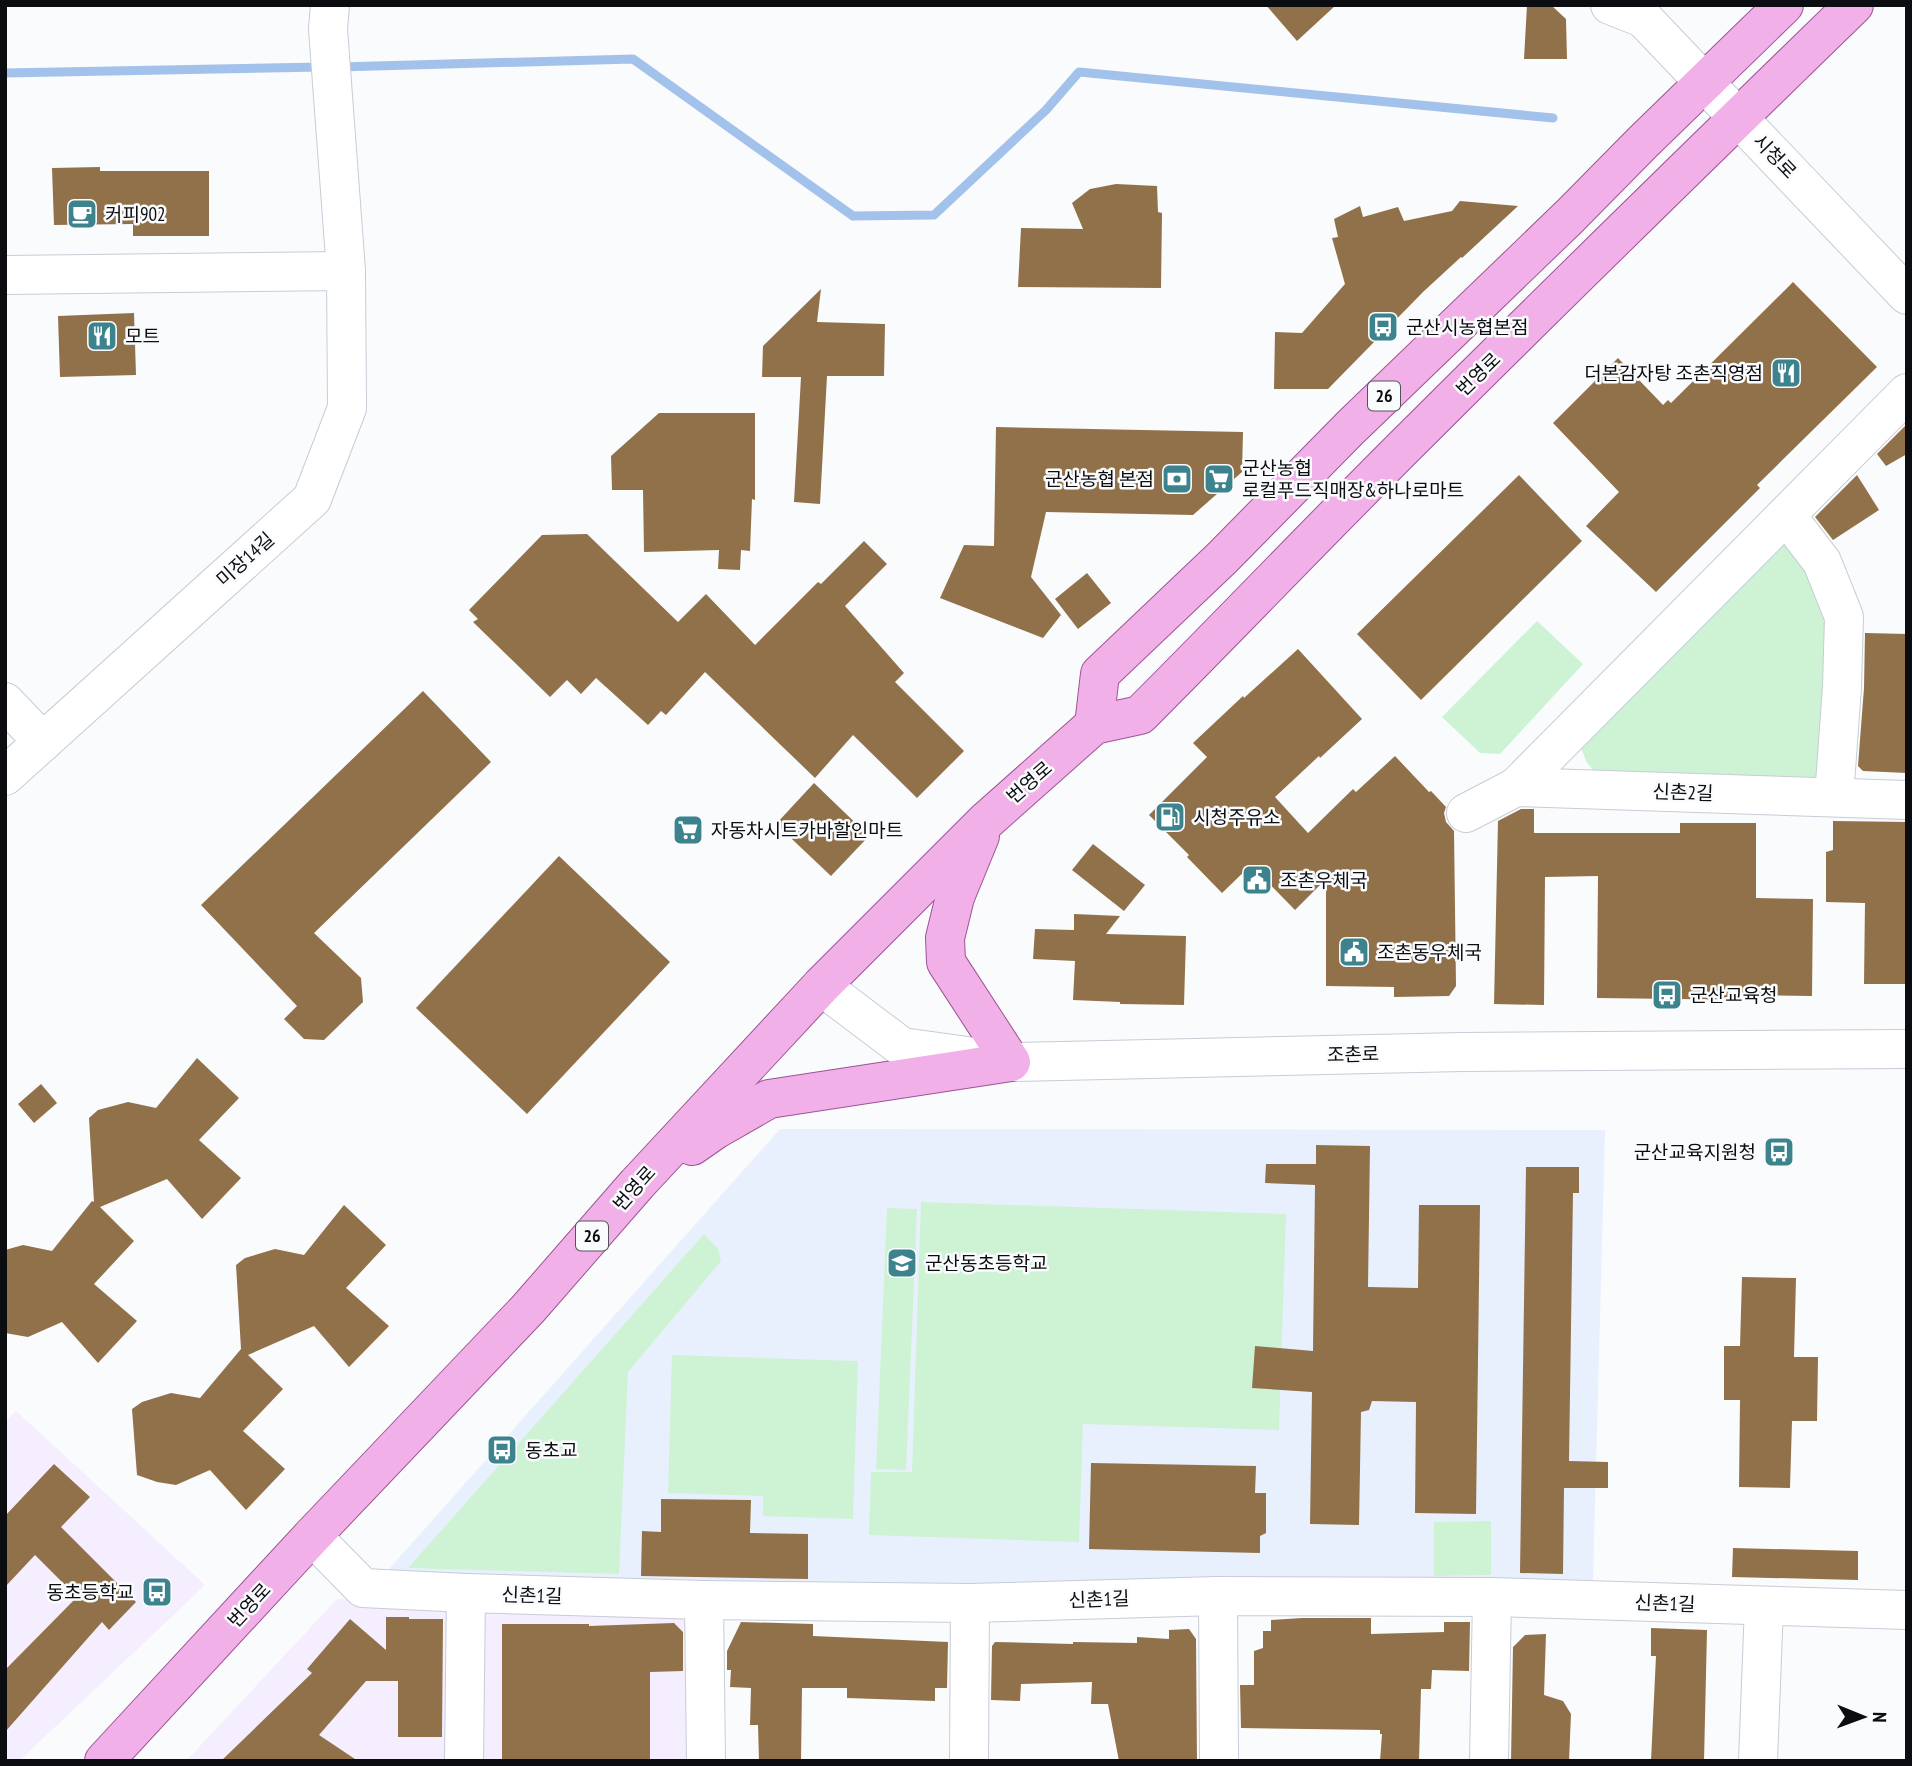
<svg xmlns="http://www.w3.org/2000/svg" width="1912" height="1766" viewBox="0 0 1912 1766" font-family="'PT Sans Narrow','Noto Sans KR',sans-serif">
  <style>
    .commercial { fill: #f4eeff }
    .built { fill: #e8f0fd }
    .green { fill: #cdf3d4 }
    .lines { fill: none; stroke-linecap: round; stroke-linejoin: round }
    .stream { stroke: #a2c2eb; stroke-width: 9 }
    .building { fill: #917149 }
    .minor-casing { stroke: #c7ccd6; stroke-width: 40 }
    .major-casing { stroke: #9c5593; stroke-width: 40 }
    .minor { stroke: #fff; stroke-width: 38 }
    .major { stroke: #f2b0e8; stroke-width: 38 }
    .labels { text-anchor: middle; stroke-width: 5; stroke-linejoin: round; paint-order: stroke }
    .shield { fill: #fafbfd; stroke: #535457; stroke-width: 2 }
    .shield-label { font-size: 18px; font-weight: bold; fill: #0b0d10 }
    .street-label { font-size: 19px; fill: #0b0d10; stroke: #fafbfd }
    .poi-label { font-size: 19px; fill: #0b0d10; stroke: #fafbfd; text-anchor: start }
  </style>
  <rect width="100%" height="100%" fill="#fafbfd"/>
  <g class="commercial">
    <polygon points="16,1411 205,1585 19,1761 5,1761 5,1422"/>
    <polygon points="337,1599 719,1617 722,1761 186,1761"/>
  </g>
  <polygon class="built" points="780,1129 1605,1130 1593,1580 842,1591 382,1577"/>
  <g class="green">
    <polygon points="1792,540 1833,615 1821,778 1805,780 1595,773 1586,761 1580,745 1772,544"/>
    <polygon points="1537,621 1583,664 1500,754 1480,753 1442,717"/>
    <polygon points="921,1202 1286,1214 1279,1430 1083,1424 1079,1542 869,1535 871,1472 912,1472"/>
    <polygon points="887,1208 917,1209 906,1470 876,1469"/>
    <polygon points="704,1234 718,1249 721,1261 628,1372 619,1574 408,1568"/>
    <polygon points="672,1355 858,1361 853,1519 763,1516 763,1496 668,1493"/>
    <polygon points="1491,1521 1491,1575 1434,1576 1434,1522"/>
  </g>
  <g class="lines">
    <g class="stream">
      <polyline points="339,67 633,59 853,216 934,215 1046,110 1079,72 1553,118"/>
      <polyline points="5,73 322,67"/>
    </g>
  </g>
  <g class="building">
    <polygon points="1266,5 1336,5 1297,41"/>
    <polygon points="1527,5 1551,5 1566,19 1567,59 1524,59"/>
    <polygon points="100,167 100,171 209,171 209,236 133,236 133,224 54,225 52,168"/>
    <polygon points="1116,184 1157,186 1158,212 1162,213 1161,288 1018,287 1021,228 1083,229 1072,203 1090,189"/>
    <polygon points="1460,201 1518,206 1462,258 1461,257 1423,292 1328,389 1274,389 1275,332 1302,333 1345,284 1332,238 1338,237 1334,219 1360,206 1363,217 1398,207 1404,221 1452,211"/>
    <polygon points="1793,282 1877,367 1757,485 1760,488 1656,592 1586,526 1619,492 1553,423 1618,358 1663,405 1668,400 1671,403"/>
    <polygon points="821,289 817,322 885,324 884,376 827,376 820,504 794,502 801,377 762,377 763,346"/>
    <polygon points="134,313 136,375 60,377 58,316"/>
    <polygon points="659,413 755,413 755,500 752,499 750,551 741,550 740,570 718,569 719,550 644,552 643,490 612,490 611,456"/>
    <polygon points="1907,424 1907,454 1886,466 1877,454"/>
    <polygon points="996,427 1243,432 1242,472 1193,515 1046,512 1031,577 1061,615 1043,638 940,598 964,545 994,546"/>
    <polygon points="1519,475 1582,541 1421,700 1357,634"/>
    <polygon points="1857,475 1879,510 1833,540 1815,517"/>
    <polygon points="587,534 678,622 706,594 755,645 818,582 821,584 864,541 887,564 845,606 904,673 895,682 964,751 917,798 853,735 815,778 705,672 666,715 661,711 648,725 596,678 581,694 567,680 550,697 473,622 478,619 469,610 542,535"/>
    <polygon points="1087,573 1111,603 1078,629 1055,599"/>
    <polygon points="1865,633 1907,634 1907,773 1863,771 1858,766 1864,688"/>
    <polygon points="1298,649 1362,719 1320,758 1319,756 1275,797 1308,833 1353,789 1356,792 1395,756 1429,792 1431,791 1446,807 1444,813 1446,822 1454,831 1456,986 1449,996 1394,997 1394,987 1326,986 1326,879 1295,910 1251,865 1222,893 1187,857 1189,855 1149,815 1207,757 1193,743 1243,696 1244,698"/>
    <polygon points="423,691 491,762 314,933 361,978 363,1002 324,1040 304,1039 284,1019 297,1006 201,905"/>
    <polygon points="814,783 869,836 831,876 776,824"/>
    <polygon points="1521,809 1534,809 1534,833 1680,833 1680,823 1756,823 1756,898 1813,899 1812,996 1755,995 1755,1000 1597,998 1598,876 1545,877 1544,1005 1494,1004 1498,821"/>
    <polygon points="1833,821 1907,822 1907,984 1864,984 1865,903 1826,902 1826,852 1833,850"/>
    <polygon points="1093,844 1145,885 1124,911 1072,870"/>
    <polygon points="559,856 670,962 527,1114 416,1008"/>
    <polygon points="1074,914 1120,916 1106,934 1186,936 1184,1005 1120,1004 1120,1002 1073,1000 1075,961 1033,959 1035,929 1074,930"/>
    <polygon points="197,1058 239,1098 199,1140 241,1178 202,1219 167,1179 100,1207 134,1241 94,1284 137,1321 98,1363 62,1322 28,1337 5,1333 5,1250 23,1245 52,1251 92,1201 94,1202 89,1118 98,1110 128,1102 156,1108"/>
    <polygon points="41,1084 57,1103 34,1123 18,1104"/>
    <polygon points="1316,1145 1370,1146 1368,1287 1418,1288 1419,1205 1480,1205 1476,1514 1415,1513 1416,1402 1372,1401 1369,1410 1361,1412 1359,1525 1310,1524 1312,1392 1252,1388 1255,1346 1313,1351 1315,1185 1265,1183 1266,1164 1316,1164"/>
    <polygon points="1526,1167 1579,1167 1579,1193 1573,1193 1569,1461 1608,1462 1608,1488 1564,1488 1563,1574 1520,1573"/>
    <polygon points="344,1205 386,1245 346,1288 389,1326 349,1367 314,1326 248,1355 283,1389 243,1431 285,1469 246,1510 210,1470 176,1485 157,1482 137,1475 132,1409 142,1402 171,1393 200,1398 241,1349 236,1265 245,1258 275,1249 304,1255"/>
    <polygon points="1742,1277 1796,1278 1794,1357 1818,1357 1817,1421 1792,1421 1790,1488 1739,1487 1740,1400 1724,1400 1724,1346 1740,1346"/>
    <polygon points="1091,1463 1256,1466 1255,1493 1266,1493 1266,1533 1260,1536 1260,1553 1089,1549"/>
    <polygon points="54,1464 90,1497 61,1527 136,1602 109,1630 102,1622 5,1732 5,1670 77,1597 35,1555 5,1587 5,1516"/>
    <polygon points="661,1499 751,1500 750,1533 808,1534 808,1579 641,1576 642,1531 661,1532"/>
    <polygon points="1733,1548 1858,1551 1858,1580 1732,1577"/>
    <polygon points="386,1617 409,1617 409,1619 443,1619 442,1737 398,1737 398,1681 366,1681 319,1735 358,1761 221,1761 312,1673 307,1669 350,1619 386,1650"/>
    <polygon points="1302,1618 1371,1618 1371,1634 1444,1632 1444,1622 1470,1622 1469,1671 1432,1670 1431,1689 1421,1689 1419,1761 1380,1761 1382,1734 1380,1734 1380,1730 1241,1728 1240,1685 1254,1685 1254,1651 1263,1648 1263,1631 1271,1631 1271,1620"/>
    <polygon points="741,1622 813,1624 813,1636 948,1642 947,1688 935,1688 935,1701 847,1698 847,1688 802,1688 801,1761 759,1761 758,1725 750,1725 751,1688 730,1687 731,1670 727,1670 727,1651"/>
    <polygon points="674,1623 683,1632 683,1671 650,1672 650,1761 502,1761 502,1624 589,1624 589,1626"/>
    <polygon points="1651,1628 1707,1630 1704,1761 1651,1761 1656,1656 1651,1656"/>
    <polygon points="1189,1629 1196,1639 1197,1761 1119,1761 1108,1704 1091,1704 1092,1682 1021,1684 1020,1701 991,1700 992,1646 995,1642 1073,1644 1073,1642 1137,1643 1137,1637 1169,1639 1169,1630"/>
    <polygon points="1546,1634 1544,1695 1563,1701 1571,1714 1569,1761 1511,1761 1513,1647 1525,1635"/>
  </g>
  <g class="lines">
    <g class="minor-casing">
      <g id="minor">
        <polyline points="1610,5 1643,18 1639,5"/>
        <polyline points="1643,18 1907,295"/>
        <polyline points="5,275 346,271"/>
        <polyline points="1786,515 1822,562 1844,617 1842,687 1834,797"/>
        <polyline points="5,702 43,742"/>
        <polyline points="5,776 312,499 347,408 346,271 328,29 330,5"/>
        <polyline points="1516,787 1907,393"/>
        <polyline points="1466,813 1516,787 1907,800"/>
        <polyline points="821,986 902,1047 1011,1062 1462,1052 1907,1049"/>
        <polyline points="312,1536 363,1588 466,1593 704,1600 970,1603 1218,1596 1492,1597 1907,1610"/>
        <polyline points="1218,1596 1219,1761"/>
        <polyline points="704,1600 706,1761"/>
        <polyline points="464,1761 466,1593"/>
        <polyline points="969,1761 970,1603"/>
        <polyline points="1489,1761 1492,1597"/>
        <polyline points="1758,1761 1764,1606"/>
      </g>
    </g>
    <g class="major-casing">
      <g id="major">
        <polyline points="1094,725 1100,674 1222,558 1350,428 1570,216 1643,142 1784,5"/>
        <polyline points="692,1146 715,1130 769,1099 1011,1062 946,962 945,938 955,897 980,836"/>
        <path d="M104,1761l208,-225 216,-227 109,-125 184,-198 165,-165 108,-96 46,-10c94,-94 185,-190 279,-283 144,-144 289,-285 435,-427"/>
      </g>
    </g>
    <use href="#minor" class="minor"/>
    <use href="#major" class="major"/>
  </g>
  <defs>
    <g id="cafe-square" transform="scale(1.575)"><rect x="-9" y="-9" width="18" height="18" rx="4" fill="#3d838e" stroke="#fafbfd"/><path d="M-5.5-4.5H6V0H3Q3 3.5 0 3.5H-2.5Q-5.5 3.5-5.5 0ZM3-3.2v2h1.7v-2ZM-6 4.5H4V6H-6Z" fill="#fff"/></g>
    <g id="bus-square" transform="scale(1.575)"><rect x="-9" y="-9" width="18" height="18" rx="4" fill="#3d838e" stroke="#fafbfd"/><path d="M-5-6H5V4H4V6H2V4H-2V6H-4V4H-5ZM-3.5-4V0h7V-4ZM-3.5 1.2v1.5H-2V1.2ZM2 1.2v1.5H3.5V1.2Z" fill="#fff"/></g>
    <g id="restaurant-square" transform="scale(1.575)"><rect x="-9" y="-9" width="18" height="18" rx="4" fill="#3d838e" stroke="#fafbfd"/><path d="M-5-6h1v4h1v-4h1v4h1v-4h1v5L-1.5 .5V6h-2V.5L-5-1ZM5-6V6H3V1.5H1.5Q1.5-4 5-6Z" fill="#fff"/></g>
    <g id="bank-square" transform="scale(1.575)"><rect x="-9" y="-9" width="18" height="18" rx="4" fill="#3d838e" stroke="#fafbfd"/><path d="M-6-4H6V4H-6ZM0-2.3a2.3 2.3 0 1 0 0 4.6a2.3 2.3 0 1 0 0-4.6Z" fill="#fff"/></g>
    <g id="supermarket-square" transform="scale(1.575)"><rect x="-9" y="-9" width="18" height="18" rx="4" fill="#3d838e" stroke="#fafbfd"/><path d="M-6-5.5h2.5l.6 2H6L4.5 2H-2.5L-4.4-4H-6ZM-1.5 3.2a1.3 1.3 0 1 0 .1 0ZM3 3.2a1.3 1.3 0 1 0 .1 0Z" fill="#fff"/></g>
    <g id="fuel-square" transform="scale(1.575)"><rect x="-9" y="-9" width="18" height="18" rx="4" fill="#3d838e" stroke="#fafbfd"/><path d="M-5.5-6h7V0h2V4h1.3V-2.5L3-4.5l.8-.8L6-3V5H2.5V1h-1V6h-7ZM-4.2-4.7v3.2H.2V-4.7Z" fill="#fff"/></g>
    <g id="civic-square" transform="scale(1.575)"><rect x="-9" y="-9" width="18" height="18" rx="4" fill="#3d838e" stroke="#fafbfd"/><path d="M-.6-6.5H3V-4.5H.6V-3L4-1V1h2V6H-6V1h2V-1L-.6-3ZM-1.2 2.5V6h2.4V2.5Z" fill="#fff"/></g>
    <g id="school-square" transform="scale(1.575)"><rect x="-9" y="-9" width="18" height="18" rx="4" fill="#3d838e" stroke="#fafbfd"/><path d="M0-5L7-2L0 1L-7-2ZM-4 1L0 2.5L4 1V4Q0 6-4 4Z" fill="#fff"/></g>
  </defs>
  <g fill-rule="evenodd">
    <use href="#cafe-square" x="82" y="214"/>
    <use href="#bus-square" x="1383" y="327"/>
    <use href="#restaurant-square" x="102" y="336"/>
    <use href="#restaurant-square" x="1786" y="373"/>
    <use href="#bank-square" x="1177" y="479"/>
    <use href="#supermarket-square" x="1219" y="479"/>
    <use href="#fuel-square" x="1170" y="817"/>
    <use href="#supermarket-square" x="688" y="830"/>
    <use href="#civic-square" x="1257" y="880"/>
    <use href="#civic-square" x="1354" y="952"/>
    <use href="#bus-square" x="1667" y="995"/>
    <use href="#bus-square" x="1779" y="1152"/>
    <use href="#school-square" x="902" y="1263"/>
    <use href="#bus-square" x="502" y="1450"/>
    <use href="#bus-square" x="157" y="1592"/>
  </g>
  <g class="labels">
    <g class="shield">
      <rect x="1368" y="381.5" width="32" height="29" rx="5"/>
      <rect x="576" y="1221.5" width="32" height="29" rx="5"/>
    </g>
    <g class="shield-label">
      <text x="1384" y="402">26</text>
      <text x="592" y="1242">26</text>
    </g>
    <g class="street-label">
      <text transform="translate(1775 156) rotate(46)" y="7">시청로</text>
      <text transform="translate(1478 374) rotate(-44)" y="7">번영로</text>
      <text transform="translate(245 559) rotate(-42)" y="7">미장14길</text>
      <text transform="translate(1029 782) rotate(-41)" y="7">번영로</text>
      <text transform="translate(1683 792) rotate(2)" y="7">신촌2길</text>
      <text transform="translate(1353 1054) rotate(-1)" y="7">조촌로</text>
      <text transform="translate(634 1188) rotate(-48)" y="7">번영로</text>
      <text transform="translate(532 1595) rotate(2)" y="7">신촌1길</text>
      <text transform="translate(1099 1599) rotate(-2)" y="7">신촌1길</text>
      <text transform="translate(1665 1603) rotate(2)" y="7">신촌1길</text>
      <text transform="translate(249 1605) rotate(-47)" y="7">번영로</text>
    </g>
    <g class="poi-label">
      <text x="105" y="221">커피902</text>
      <text x="1406" y="334">군산시농협본점</text>
      <text x="125" y="343">모트</text>
      <text x="1763" y="380" text-anchor="end">더본감자탕 조촌직영점</text>
      <text x="1242" y="475">군산농협<tspan x="1242" dy="22">로컬푸드직매장&amp;하나로마트</tspan></text>
      <text x="1154" y="486" text-anchor="end">군산농협 본점</text>
      <text x="1193" y="824">시청주유소</text>
      <text x="711" y="837">자동차시트카바할인마트</text>
      <text x="1280" y="887">조촌우체국</text>
      <text x="1377" y="959">조촌동우체국</text>
      <text x="1690" y="1002">군산교육청</text>
      <text x="1756" y="1159" text-anchor="end">군산교육지원청</text>
      <text x="925" y="1270">군산동초등학교</text>
      <text x="525" y="1457">동초교</text>
      <text x="134" y="1599" text-anchor="end">동초등학교</text>
    </g>
  </g>
  <rect width="1912" height="1766" fill="none" stroke="#0b0d10" stroke-width="14"/>
  <g transform="translate(1863 1717) rotate(91)" stroke="#fafbfd" stroke-width="5" paint-order="stroke">
  <path d="M0-5L12 26L0 18L-12 26Z" fill="#0b0d10"/>
  <text y="-10" font-size="19" font-weight="bold" text-anchor="middle" fill="#0b0d10">N</text>
  </g>
</svg>
